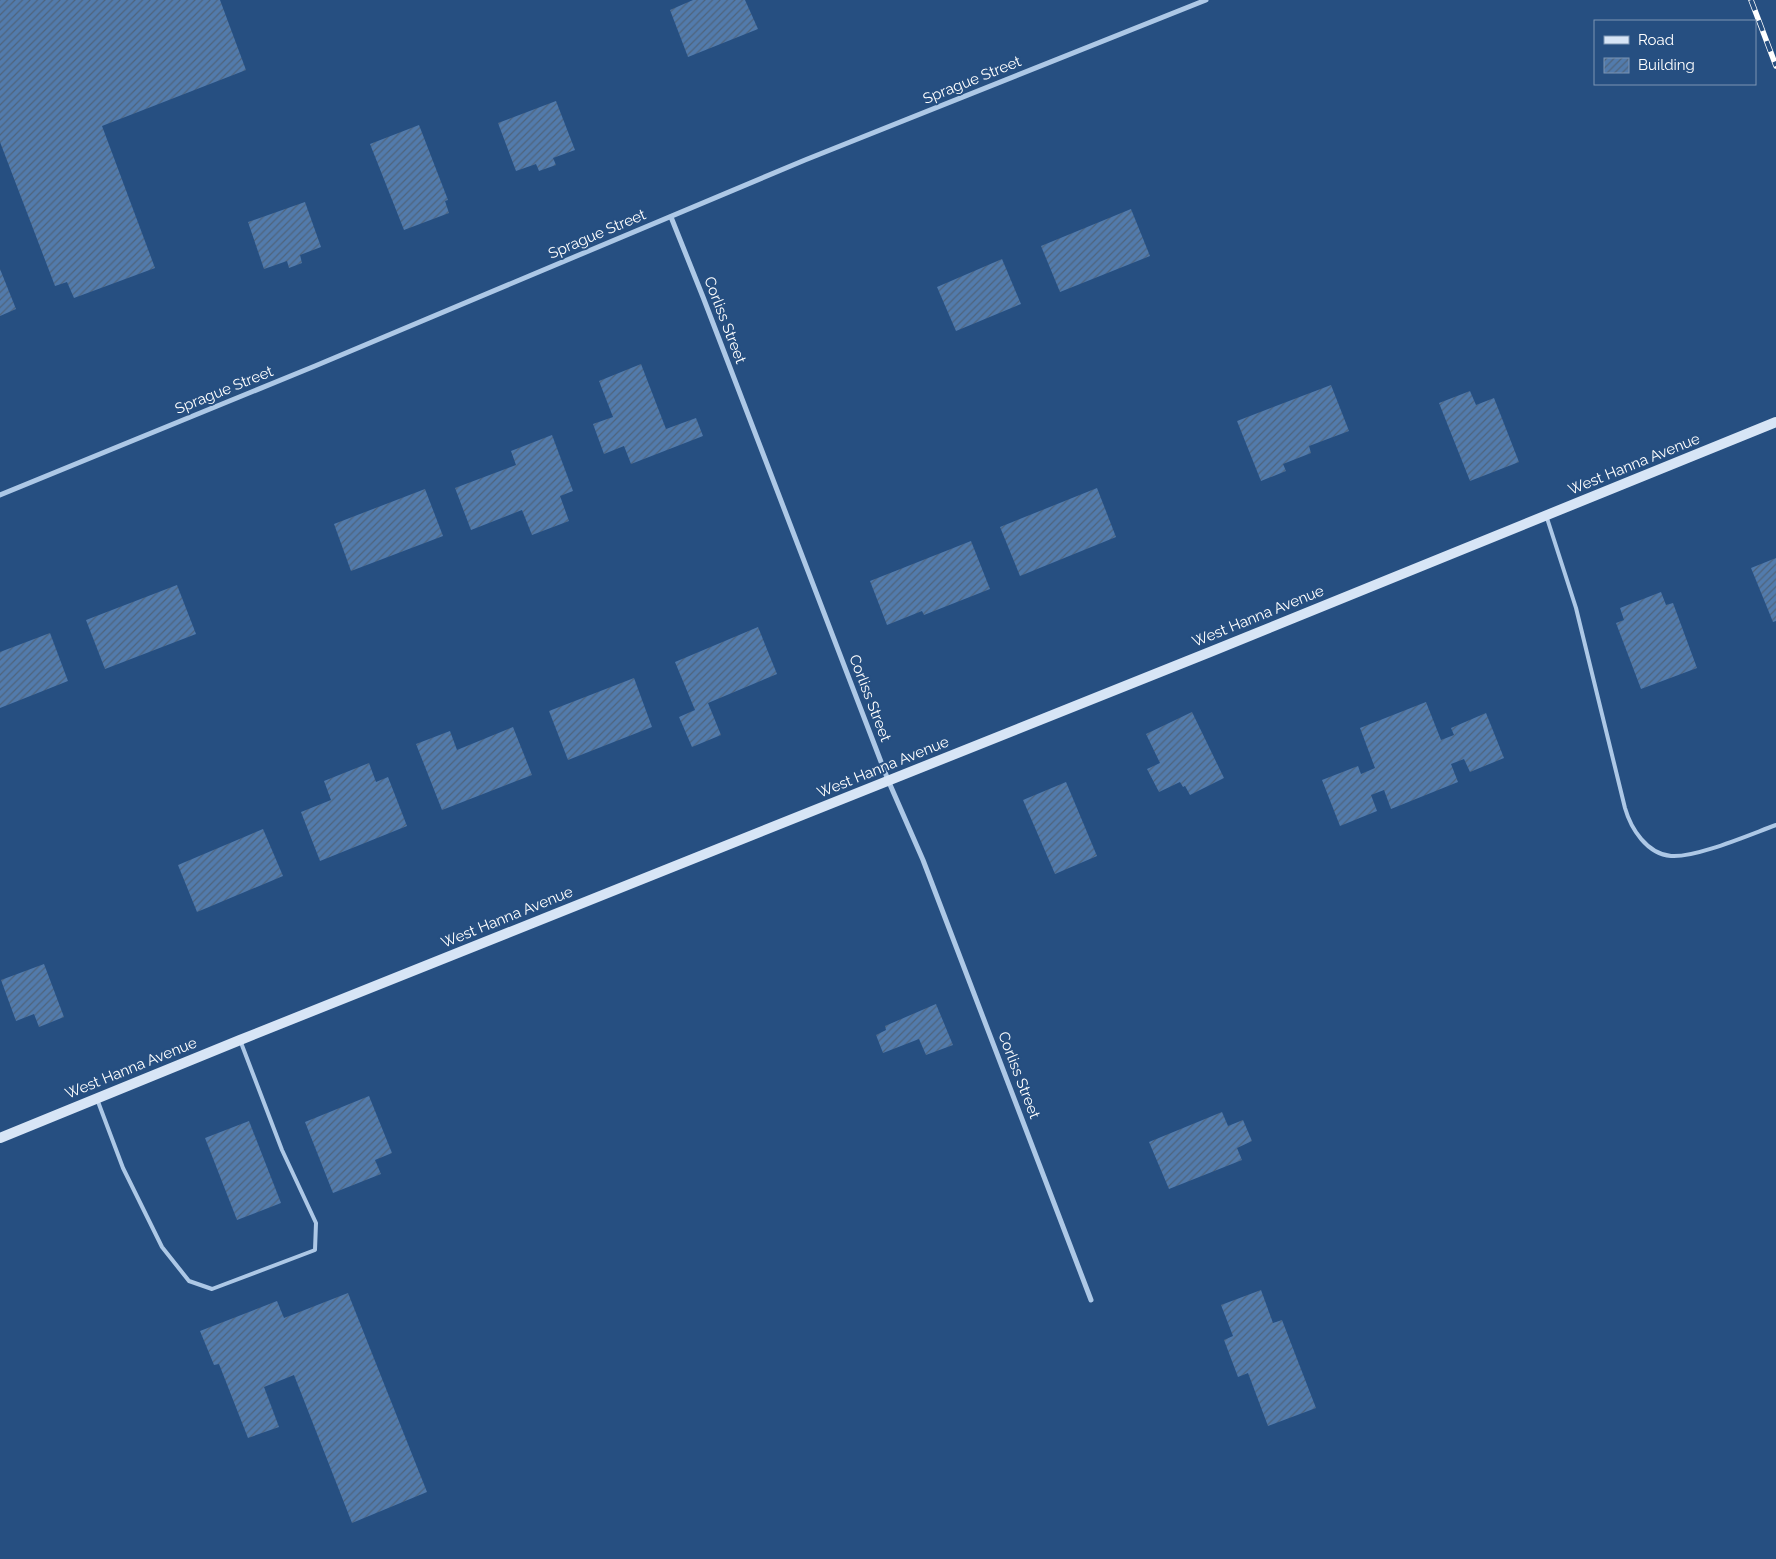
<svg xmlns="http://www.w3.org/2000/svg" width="1776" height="1559" viewBox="0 0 1776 1559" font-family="Raleway,sans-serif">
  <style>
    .building { fill: url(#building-hatch) }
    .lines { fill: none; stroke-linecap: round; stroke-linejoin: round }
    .lane { stroke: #adc8e6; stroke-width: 4 }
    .street { stroke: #adc8e6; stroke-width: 5 }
    .secondary { stroke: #d7e5f6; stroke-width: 10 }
    .rail-casing { stroke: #fff; stroke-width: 5.5 }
    .rail { stroke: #264f81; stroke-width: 4; stroke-dasharray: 11; stroke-linecap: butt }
    .labels { text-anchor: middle; stroke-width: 4; stroke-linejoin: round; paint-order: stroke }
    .street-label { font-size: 15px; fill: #fff; stroke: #264f81 }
  </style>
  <defs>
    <pattern id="building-hatch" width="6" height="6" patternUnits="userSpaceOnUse" patternTransform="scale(1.25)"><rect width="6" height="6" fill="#527bac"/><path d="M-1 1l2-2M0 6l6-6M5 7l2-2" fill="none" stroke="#4f647c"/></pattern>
  </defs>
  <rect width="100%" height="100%" fill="#264f81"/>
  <g class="building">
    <polygon points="0,0 220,0 246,70 102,126 155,268 74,298 67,282 55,286 0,142"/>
    <polygon points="693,0 745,0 758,29 688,57 670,10"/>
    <polygon points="556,101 575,150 553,158 556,165 539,171 536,164 516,171 498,123"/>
    <polygon points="419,125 448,200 445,201 449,213 404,230 370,144"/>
    <polygon points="305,202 321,247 300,255 302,263 289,268 287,261 264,269 248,222"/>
    <polygon points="1131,209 1150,256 1060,292 1041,246"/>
    <polygon points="1002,259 1021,304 956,331 937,287"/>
    <polygon points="0,269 16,309 0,316"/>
    <polygon points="641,364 666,429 696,418 703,436 631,464 624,446 604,454 593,424 613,417 599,381"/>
    <polygon points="1331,385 1349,431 1309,446 1311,453 1283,464 1286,471 1261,481 1237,421"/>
    <polygon points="1470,391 1476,405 1494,398 1519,462 1470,481 1439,403"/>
    <polygon points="552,435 573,491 560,496 569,521 532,535 522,510 471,530 455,488 516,465 511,451"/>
    <polygon points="1097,488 1116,537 1020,576 1000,527"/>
    <polygon points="425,489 443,536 351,571 334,524"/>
    <polygon points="971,541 990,589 924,615 922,611 887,625 870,581"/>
    <polygon points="1776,558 1776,621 1773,622 1751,568"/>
    <polygon points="177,585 196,634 105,669 86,620"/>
    <polygon points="1661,592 1666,605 1673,603 1697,668 1641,689 1616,623 1624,620 1620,608"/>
    <polygon points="758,627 777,674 708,703 721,735 692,747 679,717 695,710 675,662"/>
    <polygon points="50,633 68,681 0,708 0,652"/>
    <polygon points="634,678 652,727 568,760 549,711"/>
    <polygon points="1426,702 1441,740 1454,735 1451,728 1486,713 1504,758 1470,772 1464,759 1451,764 1458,782 1391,809 1384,790 1371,795 1377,811 1340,826 1322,780 1358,766 1361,774 1375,768 1360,728"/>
    <polygon points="1192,712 1224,778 1190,795 1185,786 1183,787 1180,782 1159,792 1147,769 1160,763 1146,734"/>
    <polygon points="513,727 532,775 442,810 416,744 450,731 457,750"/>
    <polygon points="369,763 376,782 388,777 407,826 320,861 301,812 331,800 324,781"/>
    <polygon points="1066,782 1097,856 1055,874 1023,800"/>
    <polygon points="263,829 283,876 197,912 178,865"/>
    <polygon points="44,964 64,1017 39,1027 34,1014 16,1021 1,980"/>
    <polygon points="936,1004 953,1045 926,1055 919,1039 883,1053 876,1035 886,1030 885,1026"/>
    <polygon points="369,1096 392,1153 375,1160 381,1174 333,1193 305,1122"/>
    <polygon points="1222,1112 1228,1126 1243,1120 1252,1141 1237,1148 1242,1160 1169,1189 1149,1142"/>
    <polygon points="249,1121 281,1203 237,1220 205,1138"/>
    <polygon points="1261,1290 1273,1323 1282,1320 1316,1408 1268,1426 1248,1373 1238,1377 1224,1340 1233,1336 1221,1305"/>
    <polygon points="348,1293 427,1492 352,1523 294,1375 264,1387 279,1427 248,1438 219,1364 214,1365 200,1331 277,1301 284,1318"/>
  </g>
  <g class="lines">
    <g class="lane">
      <path d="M1546,515l30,93 49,200c6,21 22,46 46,48 25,2 80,-22 105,-31"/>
      <polyline points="97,1099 123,1168 162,1247 189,1281 212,1289 315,1250 316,1223 282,1150 240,1040"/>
    </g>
    <g class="street">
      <polyline points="671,217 703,297 888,780 923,860 1091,1300"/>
      <polyline points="0,495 315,366 805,160 1206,0"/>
    </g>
    <polyline class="secondary" points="0,1138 240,1040 1210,652 1776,422"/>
    <g class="rail-casing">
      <polyline id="rail" points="1751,0 1776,66"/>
    </g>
    <use href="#rail" class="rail"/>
  </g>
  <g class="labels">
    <g class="street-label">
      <text transform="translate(972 80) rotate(-22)" y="5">Sprague Street</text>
      <text transform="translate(597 234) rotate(-23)" y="5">Sprague Street</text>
      <text transform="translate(725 320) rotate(69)" y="5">Corliss Street</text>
      <text transform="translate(224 390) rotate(-22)" y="5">Sprague Street</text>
      <text transform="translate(1634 464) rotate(-22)" y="5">West Hanna Avenue</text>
      <text transform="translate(1258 616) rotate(-22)" y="5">West Hanna Avenue</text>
      <text transform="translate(870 698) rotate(69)" y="5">Corliss Street</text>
      <text transform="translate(883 767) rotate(-22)" y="5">West Hanna Avenue</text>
      <text transform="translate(507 917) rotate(-22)" y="5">West Hanna Avenue</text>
      <text transform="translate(131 1068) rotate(-22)" y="5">West Hanna Avenue</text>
      <text transform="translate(1019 1075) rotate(69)" y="5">Corliss Street</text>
    </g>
  </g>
  <rect x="1594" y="20" width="162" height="65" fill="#264f81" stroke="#7d95b3"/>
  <rect x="1604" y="36" width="25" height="8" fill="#d7e5f6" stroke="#7d95b3"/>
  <text x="1638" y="45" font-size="15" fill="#ffffff">Road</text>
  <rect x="1604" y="58" width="25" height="15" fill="url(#building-hatch)" stroke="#7d95b3"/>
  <text x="1638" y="70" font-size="15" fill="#ffffff">Building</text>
</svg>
